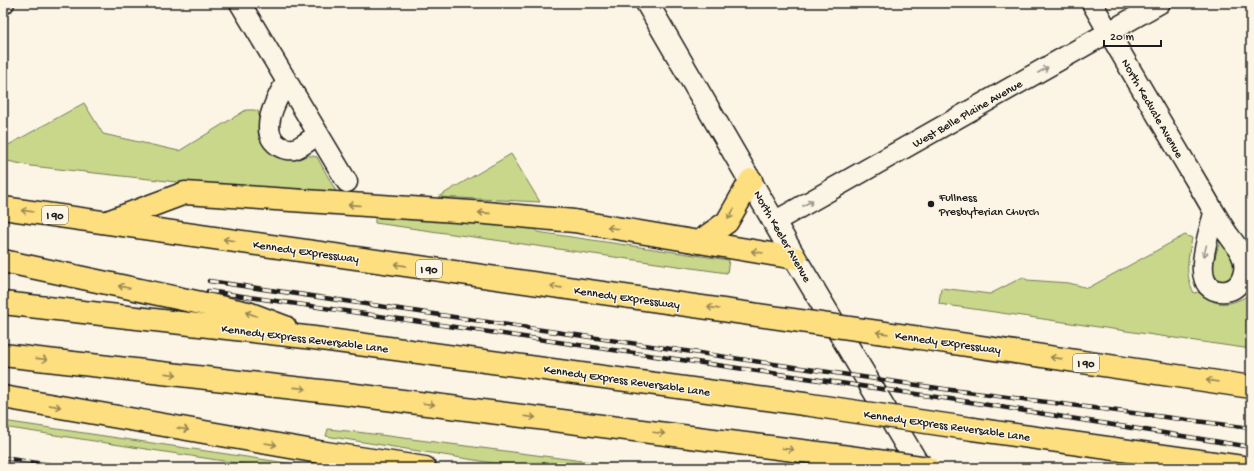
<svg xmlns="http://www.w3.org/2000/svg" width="1254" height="471" viewBox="0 0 1254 471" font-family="'Gochi Hand',sans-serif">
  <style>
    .green { fill: #c9d78b; stroke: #727a54 }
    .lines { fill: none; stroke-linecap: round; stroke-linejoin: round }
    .street-casing { stroke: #1c1c1c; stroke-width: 23 }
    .secondary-casing { stroke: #1c1c1c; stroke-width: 25 }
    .highway-casing { stroke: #1c1c1c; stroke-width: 25 }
    .street { stroke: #fcf5e5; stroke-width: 20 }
    .secondary { stroke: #fcf5e5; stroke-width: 22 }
    .highway { stroke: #fddf80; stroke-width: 22 }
    .rail-casing { stroke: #1c1c1c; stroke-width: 4.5 }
    .rail { stroke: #fcf5e5; stroke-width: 3; stroke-dasharray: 9; stroke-linecap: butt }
    .highway-bridge-casing { stroke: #1c1c1c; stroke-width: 25; stroke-linecap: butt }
    .highway-bridge { stroke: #fddf80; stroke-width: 22 }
    .oneway { stroke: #97938b }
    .oneway2 { stroke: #988753 }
    .poi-dot { fill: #1c1c1c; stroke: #fcf5e5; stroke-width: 1.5 }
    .labels { text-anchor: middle; stroke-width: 3; stroke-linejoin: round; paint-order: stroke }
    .shield { fill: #fcf5e5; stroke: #5f5d58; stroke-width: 1 }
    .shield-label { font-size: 11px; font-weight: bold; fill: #1c1c1c }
    .street-label { font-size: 12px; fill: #1c1c1c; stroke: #fcf5e5 }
    .poi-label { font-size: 12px; fill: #1c1c1c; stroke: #fcf5e5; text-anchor: start }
  </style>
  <rect width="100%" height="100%" fill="#fcf5e5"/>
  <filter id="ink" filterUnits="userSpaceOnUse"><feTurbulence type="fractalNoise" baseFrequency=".025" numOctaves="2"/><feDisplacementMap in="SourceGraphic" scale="8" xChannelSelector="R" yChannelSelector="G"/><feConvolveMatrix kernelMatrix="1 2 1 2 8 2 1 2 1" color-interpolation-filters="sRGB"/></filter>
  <g filter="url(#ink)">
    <g class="green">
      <path d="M84,103l19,31 76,17 67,-41h8l4,1c3,10 -2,19 2,28 3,11 18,22 29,21 12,-1 15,-7 28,-3l20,36 -133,-8 -173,-19 -28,-6v-12z"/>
      <polygon points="511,154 540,202 438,197"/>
      <polygon points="375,215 468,220 536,228 537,232 729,260 727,273 375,223"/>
      <path d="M1185,235l7,3c-4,21 -8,35 2,55l4,-1c18,14 29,15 49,4l4,2v51l-312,-45 2,-16 49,6 33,-17 4,3 42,3 19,5z"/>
      <polygon points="1220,240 1237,267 1230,280 1224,281 1218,280 1212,268"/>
      <polygon points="3,421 321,468 269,468 3,427"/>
      <polygon points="328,429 357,432 637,468 524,468 326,436"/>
    </g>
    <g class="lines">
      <g class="street-casing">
        <g id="street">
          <polyline points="240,3 347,182"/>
          <path d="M1092,3c36,63 73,126 110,188 8,14 16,28 25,42 5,7 12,15 15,23 6,13 0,33 -16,35 -41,4 -16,-59 -12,-78"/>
          <polyline points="3,4 4,3"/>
          <path d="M286,82c-9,16 -29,50 -7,64 3,2 11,4 15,3 8,-2 17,-10 24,-15"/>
          <polyline points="774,222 1160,3"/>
        </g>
      </g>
      <g class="secondary-casing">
        <polyline id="secondary" points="647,3 795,258 920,468"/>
      </g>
      <g class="highway-casing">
        <g id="highway">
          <polyline points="3,208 751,314"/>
          <polyline points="110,221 185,193 486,213 574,221 699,242 727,222 751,180"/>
          <polyline points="699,242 795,258"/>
          <polyline points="3,261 248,313 285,327"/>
          <polyline points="3,303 314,338 804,404"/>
          <polyline points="920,338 1251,387"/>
          <polyline points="3,355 347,394 834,455"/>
          <polyline points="3,397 319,452 425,468"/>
          <polyline points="973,429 1249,468"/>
        </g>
      </g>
      <use href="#street" class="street"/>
      <use href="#secondary" class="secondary"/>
      <use href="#highway" class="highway"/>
      <g class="rail-casing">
        <g id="rail">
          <polyline points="209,281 951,390 1251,428"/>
          <polyline points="208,291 957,400 1251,447"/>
          <polyline points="3,458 71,468"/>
        </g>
      </g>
      <use href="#rail" class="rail"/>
      <g class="highway-bridge-casing">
        <g id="highway-bridge">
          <polyline points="751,314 920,338"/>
          <polyline points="804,404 973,429"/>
          <polyline points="834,455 928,468"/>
        </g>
      </g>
      <use href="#highway-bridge" class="highway-bridge"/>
    </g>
    <defs><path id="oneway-shaft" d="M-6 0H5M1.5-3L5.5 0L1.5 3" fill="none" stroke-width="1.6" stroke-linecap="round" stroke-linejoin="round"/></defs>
    <g class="oneway">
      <use href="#oneway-shaft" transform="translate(1043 70) rotate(-30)"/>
      <use href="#oneway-shaft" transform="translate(808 203) rotate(-30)"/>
      <use href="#oneway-shaft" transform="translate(1205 251) rotate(104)"/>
    </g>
    <g class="oneway2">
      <use href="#oneway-shaft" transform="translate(354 205) rotate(-176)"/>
      <use href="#oneway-shaft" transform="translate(27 211) rotate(-173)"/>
      <use href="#oneway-shaft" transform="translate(484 213) rotate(-176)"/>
      <use href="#oneway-shaft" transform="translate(731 214) rotate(120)"/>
      <use href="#oneway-shaft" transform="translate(613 228) rotate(-171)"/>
      <use href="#oneway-shaft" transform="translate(229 240) rotate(-172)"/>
      <use href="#oneway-shaft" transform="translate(757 252) rotate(-171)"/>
      <use href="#oneway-shaft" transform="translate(400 265) rotate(-172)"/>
      <use href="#oneway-shaft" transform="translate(124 287) rotate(-168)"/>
      <use href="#oneway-shaft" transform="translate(556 287) rotate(-172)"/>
      <use href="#oneway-shaft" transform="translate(713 308) rotate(-172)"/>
      <use href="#oneway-shaft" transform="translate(251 314) rotate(-161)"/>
      <use href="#oneway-shaft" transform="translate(882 333) rotate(-172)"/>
      <use href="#oneway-shaft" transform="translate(1056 358) rotate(-172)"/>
      <use href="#oneway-shaft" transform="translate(42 359) rotate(6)"/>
      <use href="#oneway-shaft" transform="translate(171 374) rotate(6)"/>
      <use href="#oneway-shaft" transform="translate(1212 381) rotate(-172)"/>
      <use href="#oneway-shaft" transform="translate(300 388) rotate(6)"/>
      <use href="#oneway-shaft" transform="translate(429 404) rotate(7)"/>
      <use href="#oneway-shaft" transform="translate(55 406) rotate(10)"/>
      <use href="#oneway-shaft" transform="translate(530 417) rotate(7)"/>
      <use href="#oneway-shaft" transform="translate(183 429) rotate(10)"/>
      <use href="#oneway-shaft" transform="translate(659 433) rotate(7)"/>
      <use href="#oneway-shaft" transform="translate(271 444) rotate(10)"/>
      <use href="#oneway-shaft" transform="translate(788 449) rotate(7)"/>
    </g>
  </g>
  <circle class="poi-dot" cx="931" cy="204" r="4"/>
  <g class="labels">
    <g class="shield">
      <rect x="42" y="206" width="26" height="18" rx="3"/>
      <rect x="416" y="260" width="26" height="18" rx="3"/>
      <rect x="1073" y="354" width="26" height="18" rx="3"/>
    </g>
    <g class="shield-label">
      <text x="55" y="219">I 90</text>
      <text x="429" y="273">I 90</text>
      <text x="1086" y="367">I 90</text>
    </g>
    <g class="street-label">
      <text transform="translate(1153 108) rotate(60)" y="4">North Kedvale Avenue</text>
      <text transform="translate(967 113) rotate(-30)" y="4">West Belle Plaine Avenue</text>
      <text transform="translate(783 236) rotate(60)" y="4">North Keeler Avenue</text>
      <text transform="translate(306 251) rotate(8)" y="4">Kennedy Expressway</text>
      <text transform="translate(627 297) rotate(8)" y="4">Kennedy Expressway</text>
      <text transform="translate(305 338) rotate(7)" y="4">Kennedy Express Reversable Lane</text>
      <text transform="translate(948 342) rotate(8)" y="4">Kennedy Expressway</text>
      <text transform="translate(627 380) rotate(8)" y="4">Kennedy Express Reversable Lane</text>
      <text transform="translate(947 425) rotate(8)" y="4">Kennedy Express Reversable Lane</text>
    </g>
    <g class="poi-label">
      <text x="939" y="201">Fullness<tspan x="939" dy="14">Presbyterian Church</tspan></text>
    </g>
  </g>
  <rect width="1254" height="471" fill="none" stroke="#fcf5e5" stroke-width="16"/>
  <rect x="8" y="8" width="1238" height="455" fill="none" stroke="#1c1c1c" stroke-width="1.5" filter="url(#ink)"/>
  <path d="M1104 40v6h57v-6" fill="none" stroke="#1c1c1c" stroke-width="2"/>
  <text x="1110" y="40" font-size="12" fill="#1c1c1c" stroke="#fcf5e5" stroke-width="3" paint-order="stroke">20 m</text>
</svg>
